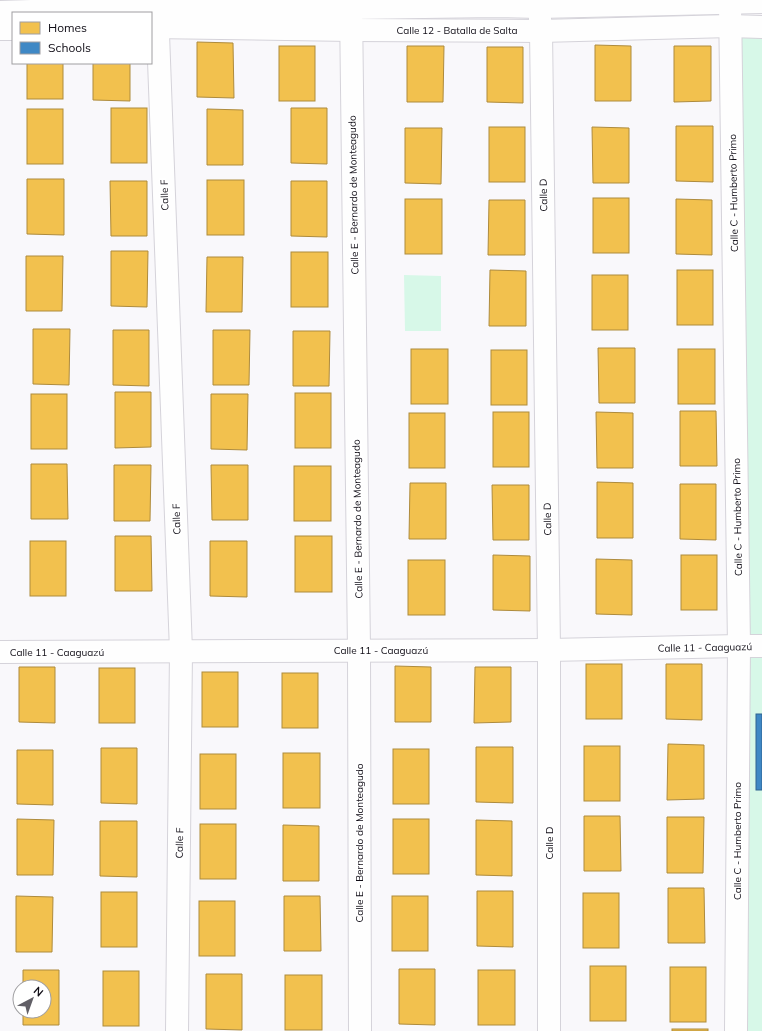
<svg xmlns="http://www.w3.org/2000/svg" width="762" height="1031" viewBox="0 0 762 1031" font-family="Mulish,sans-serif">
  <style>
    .green { fill: #d7f8e8 }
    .homes { fill: #f2c14e; stroke: #ae8b3d }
    .schools { fill: #3f88c5; stroke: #316390 }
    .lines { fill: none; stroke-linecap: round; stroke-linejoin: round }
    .minor-casing { stroke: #d5d3da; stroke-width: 24 }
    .minor { stroke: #fefefe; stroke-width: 22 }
    .labels { text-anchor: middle; stroke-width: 4; stroke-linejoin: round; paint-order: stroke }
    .street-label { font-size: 10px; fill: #0f0c15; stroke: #fff }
  </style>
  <rect width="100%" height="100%" fill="#f9f8fb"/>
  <g class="green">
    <polygon points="730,26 762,27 762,1031 736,1031"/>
    <polygon points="404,275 441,276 441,331 405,331"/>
  </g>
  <g class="homes">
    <polygon points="197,42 233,43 234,98 197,97"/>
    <polygon points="595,45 631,46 631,101 595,101"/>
    <rect x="279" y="46" width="36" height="55"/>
    <polygon points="407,46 444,46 443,102 407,102"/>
    <polygon points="674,46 711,46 711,101 674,102"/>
    <polygon points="487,47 523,47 523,103 487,102"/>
    <rect x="27" y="63" width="36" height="36"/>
    <polygon points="93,63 130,63 130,101 93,100"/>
    <rect x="111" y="108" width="36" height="55"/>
    <polygon points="291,108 327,108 327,164 291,163"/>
    <rect x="27" y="109" width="36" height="55"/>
    <polygon points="207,109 243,110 243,165 207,165"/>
    <polygon points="676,126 713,126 713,182 676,181"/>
    <rect x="489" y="127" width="36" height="55"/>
    <polygon points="592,127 629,128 629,183 593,183"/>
    <polygon points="405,128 442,128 441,184 405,183"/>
    <polygon points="27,179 64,179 64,235 27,234"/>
    <rect x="207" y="180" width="37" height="55"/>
    <polygon points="110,181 147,181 147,236 111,236"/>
    <polygon points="291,181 327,181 327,237 291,236"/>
    <rect x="593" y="198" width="36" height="55"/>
    <rect x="405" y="199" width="37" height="55"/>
    <polygon points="676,199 712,200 712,255 676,254"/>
    <polygon points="489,200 525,200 525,255 488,255"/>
    <polygon points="111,251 148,251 147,307 111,306"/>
    <rect x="291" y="252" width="37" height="55"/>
    <polygon points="26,256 63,256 62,311 26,311"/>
    <polygon points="207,257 243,257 242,312 206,312"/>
    <polygon points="490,270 526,271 526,326 489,326"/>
    <rect x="677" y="270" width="36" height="55"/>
    <rect x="592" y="275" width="36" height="55"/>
    <polygon points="33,329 70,329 69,385 33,384"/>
    <polygon points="113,330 149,330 149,386 113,385"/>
    <polygon points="213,330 250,330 249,385 213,385"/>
    <polygon points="293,331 330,331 329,386 293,386"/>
    <polygon points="598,348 635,348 635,403 599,403"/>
    <rect x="411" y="349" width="37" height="55"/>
    <rect x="678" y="349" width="37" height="55"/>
    <rect x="491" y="350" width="36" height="55"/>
    <polygon points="115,392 151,392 151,447 115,448"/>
    <rect x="295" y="393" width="36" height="55"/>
    <rect x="31" y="394" width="36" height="55"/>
    <polygon points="211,394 248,394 247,450 211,449"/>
    <polygon points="680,411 716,411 717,466 680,466"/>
    <rect x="493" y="412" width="36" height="55"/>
    <polygon points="596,412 633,413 633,468 597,468"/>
    <rect x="409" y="413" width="36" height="55"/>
    <polygon points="31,464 67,464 68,519 31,519"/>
    <polygon points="114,465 151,465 150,521 114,521"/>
    <polygon points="211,465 248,465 248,520 212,520"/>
    <rect x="294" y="466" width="37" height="55"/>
    <polygon points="597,482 633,483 633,538 597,538"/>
    <polygon points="410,483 446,483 446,539 409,539"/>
    <polygon points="680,484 716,484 716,540 680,539"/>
    <polygon points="492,485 529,485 529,540 493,540"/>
    <polygon points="115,536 151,536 152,591 115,591"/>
    <rect x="295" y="536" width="37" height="56"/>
    <rect x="30" y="541" width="36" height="55"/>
    <polygon points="210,541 247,541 247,597 210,596"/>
    <polygon points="493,555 530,556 530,611 493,610"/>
    <rect x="681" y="555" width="36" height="55"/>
    <polygon points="596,559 632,560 632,615 596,614"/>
    <rect x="408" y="560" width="37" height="55"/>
    <rect x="586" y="664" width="36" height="55"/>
    <polygon points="666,664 702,664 702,720 666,719"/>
    <polygon points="395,666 431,667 431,722 395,722"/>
    <polygon points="19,667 55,667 55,723 19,722"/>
    <polygon points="475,667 511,667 511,722 474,723"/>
    <rect x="99" y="668" width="36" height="55"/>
    <rect x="202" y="672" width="36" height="55"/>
    <rect x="282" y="673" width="36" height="55"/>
    <polygon points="668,744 704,745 704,799 667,800"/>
    <rect x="584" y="746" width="36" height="55"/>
    <polygon points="476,747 513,747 513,803 476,802"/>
    <polygon points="101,748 137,748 137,804 101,803"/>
    <rect x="393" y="749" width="36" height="55"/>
    <polygon points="17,750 53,750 53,805 17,804"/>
    <rect x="283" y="753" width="37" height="55"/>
    <rect x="200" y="754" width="36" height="55"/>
    <polygon points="584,816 620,816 621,871 584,871"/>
    <polygon points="667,817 704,817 703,873 667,873"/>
    <polygon points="17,819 54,820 53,875 17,875"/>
    <rect x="393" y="819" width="36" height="55"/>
    <polygon points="476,820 512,821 512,876 476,875"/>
    <polygon points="100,821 137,821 137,877 100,876"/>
    <rect x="200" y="824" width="36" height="55"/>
    <polygon points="283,825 319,826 319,881 283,881"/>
    <polygon points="668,888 704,888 705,943 668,943"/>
    <polygon points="477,891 513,891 513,947 477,946"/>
    <rect x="101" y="892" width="36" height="55"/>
    <rect x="583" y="893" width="36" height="55"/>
    <polygon points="16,896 53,897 52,952 16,952"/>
    <polygon points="284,896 320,896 321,951 284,951"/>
    <rect x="392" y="896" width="36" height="55"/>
    <rect x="199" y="901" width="36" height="55"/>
    <rect x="590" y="966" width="36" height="55"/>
    <rect x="670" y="967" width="36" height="55"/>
    <polygon points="399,969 435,969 435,1025 399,1024"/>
    <polygon points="23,970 59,970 59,1025 23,1025 23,1011 44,1011 44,987 23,987"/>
    <rect x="478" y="970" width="37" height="55"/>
    <rect x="103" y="971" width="36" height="55"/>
    <polygon points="206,974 242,974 242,1030 206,1029"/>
    <rect x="285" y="975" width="37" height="55"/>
    <rect x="672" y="1029" width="36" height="2"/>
  </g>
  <rect class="schools" x="756" y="714" width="6" height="76"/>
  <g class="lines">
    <g class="minor-casing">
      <g id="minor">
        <polyline points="730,3 739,646 736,1031"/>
        <polyline points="157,7 181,651 177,1031"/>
        <polyline points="539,7 541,31 549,650 549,1031"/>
        <polyline points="351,8 359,650 360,1031"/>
        <polyline points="0,12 157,7 311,9 351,8 495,6 539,7 762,2"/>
        <polyline points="151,27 351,30 541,31 730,26 762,27"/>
        <polyline points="0,29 13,29"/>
        <polyline points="0,652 549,650 739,646 762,646"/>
      </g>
    </g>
    <use href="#minor" class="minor"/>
  </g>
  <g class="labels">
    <g class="street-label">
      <text x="457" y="34">Calle 12 - Batalla de Salta</text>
      <text transform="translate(733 193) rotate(-91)" y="4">Calle C - Humberto Primo</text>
      <text transform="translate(164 195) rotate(-92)" y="4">Calle F</text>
      <text transform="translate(353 195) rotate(-91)" y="4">Calle E - Bernardo de Monteagudo</text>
      <text transform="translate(543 195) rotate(-91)" y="4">Calle D</text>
      <text transform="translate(737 517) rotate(-91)" y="4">Calle C - Humberto Primo</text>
      <text transform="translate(176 519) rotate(-92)" y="4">Calle F</text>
      <text transform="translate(357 519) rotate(-91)" y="4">Calle E - Bernardo de Monteagudo</text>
      <text transform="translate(547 519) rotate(-91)" y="4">Calle D</text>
      <text transform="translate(705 647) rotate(-1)" y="4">Calle 11 - Caaguazú</text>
      <text x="381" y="654">Calle 11 - Caaguazú</text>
      <text x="57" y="656">Calle 11 - Caaguazú</text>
      <text transform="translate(737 841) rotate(-90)" y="4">Calle C - Humberto Primo</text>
      <text transform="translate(179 843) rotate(-89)" y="4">Calle F</text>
      <text transform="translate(359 843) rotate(-90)" y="4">Calle E - Bernardo de Monteagudo</text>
      <text transform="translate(549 843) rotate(-90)" y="4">Calle D</text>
    </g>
  </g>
  <rect x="12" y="12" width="140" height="52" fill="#ffffff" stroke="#9f9ea1"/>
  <rect x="20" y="22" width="20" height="12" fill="#f2c14e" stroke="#9f9ea1"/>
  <text x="48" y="32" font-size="12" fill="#0f0c15">Homes</text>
  <rect x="20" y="42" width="20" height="12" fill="#3f88c5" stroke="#9f9ea1"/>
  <text x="48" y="52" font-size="12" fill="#0f0c15">Schools</text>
  <g transform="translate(32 999) rotate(41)"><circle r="19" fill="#ffffff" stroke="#9f9ea1"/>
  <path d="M0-3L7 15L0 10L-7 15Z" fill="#615f66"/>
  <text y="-6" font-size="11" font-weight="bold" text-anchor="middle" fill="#0f0c15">N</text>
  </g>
</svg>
